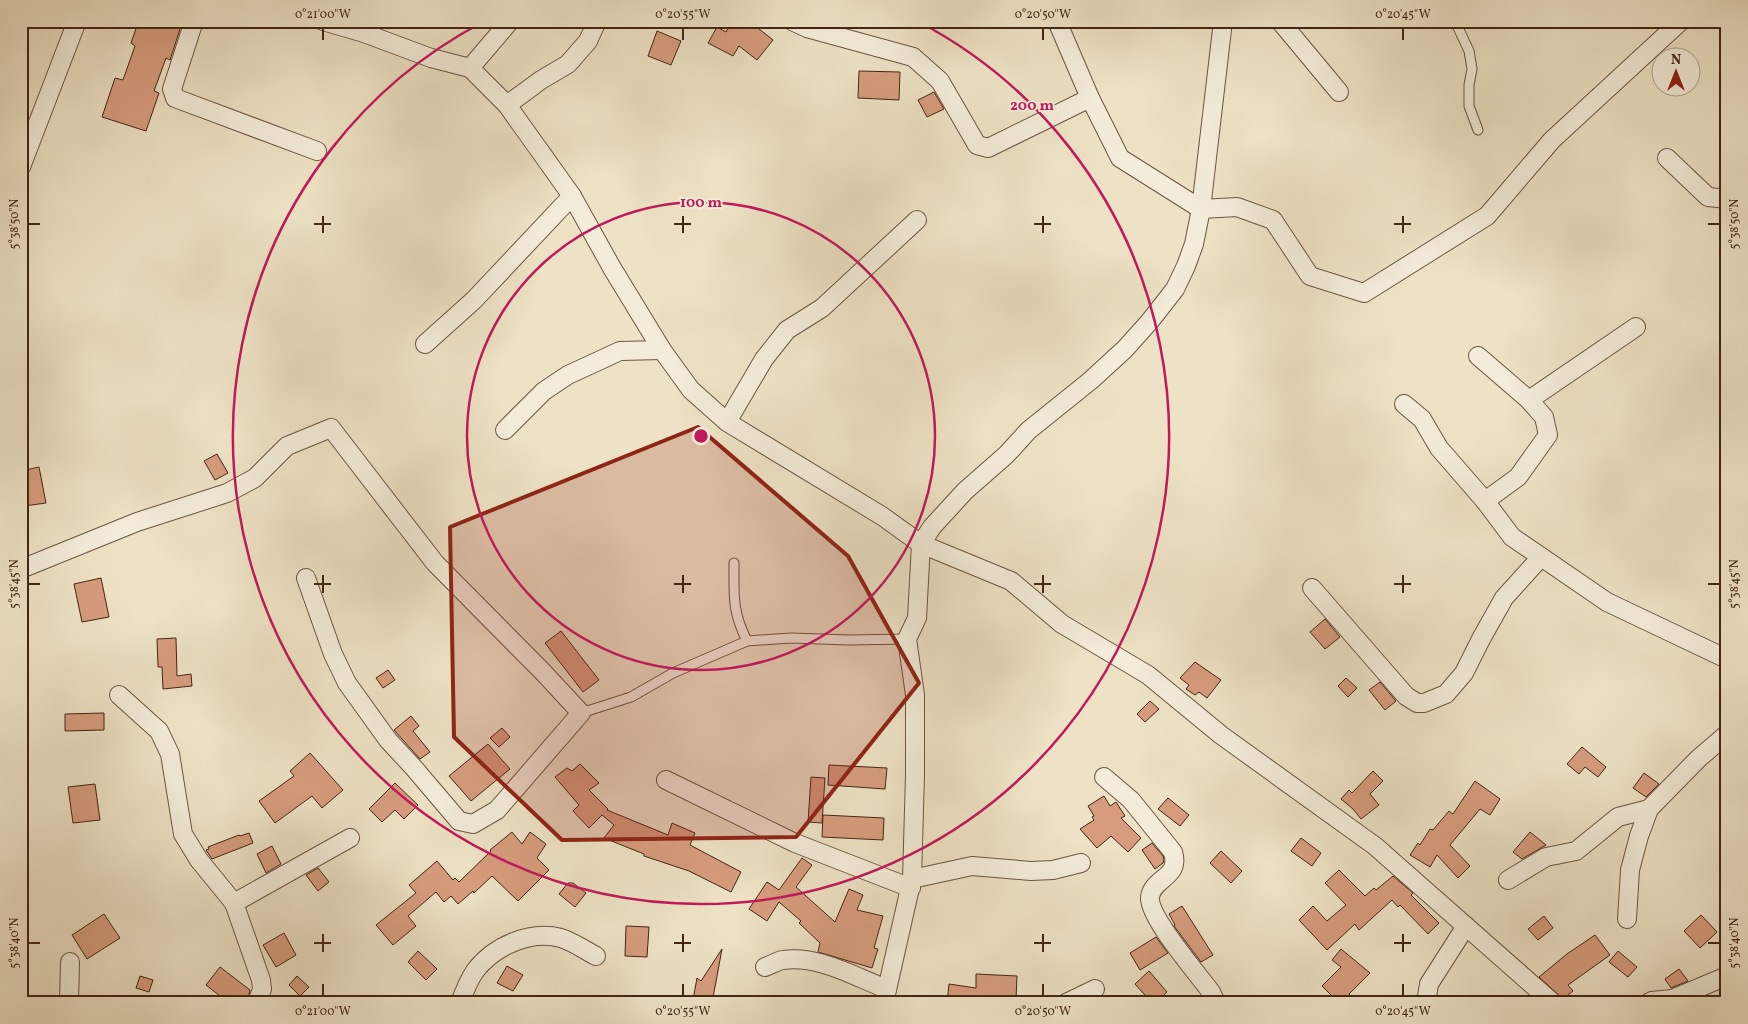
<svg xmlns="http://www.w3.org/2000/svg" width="1748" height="1024" viewBox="0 0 1748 1024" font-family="Vollkorn,serif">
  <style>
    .building { fill: #d79c7e; stroke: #432415 }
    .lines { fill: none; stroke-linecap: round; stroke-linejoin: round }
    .lane-casing { stroke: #6e5441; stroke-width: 11 }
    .street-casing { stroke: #6e5441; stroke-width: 20 }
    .lane { stroke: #f3ecd9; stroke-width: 9 }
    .street { stroke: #f3ecd9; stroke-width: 18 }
    .marked { fill: #8f2418; fill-opacity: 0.2; stroke: #8f2418; stroke-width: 4; stroke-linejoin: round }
    .ticks { fill: none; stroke: #432415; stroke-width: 2 }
    .ring { fill: none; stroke: #c2185b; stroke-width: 2.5 }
    .centre { fill: #c2185b; stroke: #f3ecd9; stroke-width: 2.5 }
    .ring-label { font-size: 15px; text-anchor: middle; font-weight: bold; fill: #c2185b; stroke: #f3ecd9; stroke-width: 4; stroke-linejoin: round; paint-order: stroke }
    .neatline { fill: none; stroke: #432415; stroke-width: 2 }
    .ticks-label { font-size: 12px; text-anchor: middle; fill: #432415 }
  </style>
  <rect width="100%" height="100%" fill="#ede2c5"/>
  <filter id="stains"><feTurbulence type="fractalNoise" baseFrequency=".004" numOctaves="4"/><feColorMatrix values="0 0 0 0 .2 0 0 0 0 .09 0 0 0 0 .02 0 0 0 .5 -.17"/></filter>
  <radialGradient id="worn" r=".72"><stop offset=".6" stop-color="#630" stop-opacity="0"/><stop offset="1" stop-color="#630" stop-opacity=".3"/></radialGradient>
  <g class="building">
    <polygon points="144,21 178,21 177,24 181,26 170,60 166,58 154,91 159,93 146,131 102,117 115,78 123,80 135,46 131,43 138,23 143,25"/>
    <polygon points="732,21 749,21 773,40 757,60 739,46 733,56 708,43 717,27 726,32"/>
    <polygon points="657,31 681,41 671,65 648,56"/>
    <polygon points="859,71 900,72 899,100 858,98"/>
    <polygon points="934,92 944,109 927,117 918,100"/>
    <polygon points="217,454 228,473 215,480 204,461"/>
    <polygon points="39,467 46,503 24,506 21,493 21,471"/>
    <polygon points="101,578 109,617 82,622 74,584"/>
    <polygon points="1325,619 1340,637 1325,649 1310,632"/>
    <polygon points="561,631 599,680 583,692 545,643"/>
    <polygon points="176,638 177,676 191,674 192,686 163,689 162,667 158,667 157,639"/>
    <polygon points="1195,662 1221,680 1207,698 1199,692 1195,695 1186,689 1189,685 1180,678"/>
    <polygon points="388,670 395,680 383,688 376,678"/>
    <polygon points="1346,678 1357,688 1348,697 1338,686"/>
    <polygon points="1380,682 1396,701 1385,710 1369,690"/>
    <polygon points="1150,701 1159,709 1145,722 1137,714"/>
    <polygon points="104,713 104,730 65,731 65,714"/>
    <polygon points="411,716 419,726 413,731 430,752 420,759 394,730"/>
    <polygon points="502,728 510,737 499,747 490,738"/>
    <polygon points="488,744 510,769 471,801 449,776"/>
    <polygon points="1582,747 1606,767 1598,777 1585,767 1579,774 1567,764"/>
    <polygon points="310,753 343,790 322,808 312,796 275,823 259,801 294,776 290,771"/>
    <polygon points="580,764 599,783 589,790 608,809 607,810 668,835 672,823 695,833 690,845 741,872 731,892 689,871 644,856 644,854 604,838 614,825 602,815 589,828 573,811 579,805 555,777 567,768 572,771"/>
    <polygon points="829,765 887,768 885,789 828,785"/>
    <polygon points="1373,771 1383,781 1370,794 1379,805 1361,819 1353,809 1341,799 1349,790 1352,793"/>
    <polygon points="1644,773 1659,784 1646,797 1633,788"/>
    <polygon points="811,777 825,778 822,823 808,822"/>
    <polygon points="1475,781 1500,799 1490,815 1480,809 1450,845 1470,866 1458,878 1437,855 1430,867 1410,855 1418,843 1420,845 1430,829 1433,830 1449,811 1453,814"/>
    <polygon points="395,783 418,805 404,819 395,810 382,822 369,809"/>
    <polygon points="95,784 100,820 73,823 68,787"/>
    <polygon points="1104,796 1110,806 1116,802 1125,816 1121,818 1141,838 1128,852 1111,836 1097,848 1080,829 1094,820 1092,817 1094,816 1088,806"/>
    <polygon points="1168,798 1189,815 1180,826 1158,809"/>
    <polygon points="823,815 884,818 883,840 822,837"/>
    <polygon points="512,832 522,844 530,832 546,844 537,858 549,870 518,901 492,876 474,893 473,891 458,904 451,896 444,902 436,892 408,916 416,926 393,945 376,925 416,893 409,885 437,861 453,880 455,878 459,882 491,851 490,850"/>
    <polygon points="1530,832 1546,845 1522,859 1513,852"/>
    <polygon points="249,833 253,843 212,859 206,850 209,849 208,847 239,835 240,836"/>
    <polygon points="1301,838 1321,853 1312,866 1291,851"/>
    <polygon points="1152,843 1163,856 1164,860 1163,863 1155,869 1142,850"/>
    <polygon points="272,846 281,864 266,873 257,854"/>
    <polygon points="1221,851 1242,871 1231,883 1210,863"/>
    <polygon points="802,858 812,865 796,887 835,922 849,889 863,895 857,910 883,916 874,948 878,949 872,968 818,952 820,943 799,923 801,921 779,902 767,921 749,909 767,882 779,890"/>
    <polygon points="318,868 329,882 318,891 306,875"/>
    <polygon points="1339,870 1365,896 1374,888 1376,890 1393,876 1413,893 1411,895 1439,923 1428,934 1400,905 1398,907 1392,900 1359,930 1355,924 1327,950 1299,920 1313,906 1327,921 1346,905 1325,883"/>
    <polygon points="568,883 573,883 586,893 575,907 559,894"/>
    <polygon points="1182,906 1213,955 1201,962 1174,926 1175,925 1169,914"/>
    <polygon points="104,914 120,938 87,959 72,935"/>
    <polygon points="1701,915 1717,932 1700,948 1684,931"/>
    <polygon points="1544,916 1553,928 1538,940 1528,929"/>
    <polygon points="626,926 649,927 647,957 625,956"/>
    <polygon points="284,933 296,955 276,967 263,945"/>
    <polygon points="1595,935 1610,955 1568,985 1573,991 1563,999 1539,977 1567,954"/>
    <polygon points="1156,937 1168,953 1140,970 1130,953"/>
    <polygon points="722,949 712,1003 693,1000 697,978 701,981"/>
    <polygon points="1341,949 1370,973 1349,994 1357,1003 1339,1003 1322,986 1341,967 1332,960"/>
    <polygon points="418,951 437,969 426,980 408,962"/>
    <polygon points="1618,951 1637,967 1628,977 1609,962"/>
    <polygon points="507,966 523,975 513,991 497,983"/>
    <polygon points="220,967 250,990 247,1003 229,1003 206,985"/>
    <polygon points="1679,969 1688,981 1671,988 1665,979"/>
    <polygon points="1149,971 1167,992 1155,1003 1152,1003 1135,984"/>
    <polygon points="976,974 1017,976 1016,1000 983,999 983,1003 947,1003 949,984 976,988"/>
    <polygon points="140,976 153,980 149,992 136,988"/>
    <polygon points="297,976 309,987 300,996 289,985"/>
  </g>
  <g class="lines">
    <g class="lane-casing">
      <g id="lane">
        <polyline points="1455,21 1469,51 1472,69 1469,85 1469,106 1478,130"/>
        <path d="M734,563c0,33 -2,48 13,78"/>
        <polyline points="581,713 631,697 673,673 747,641 791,638 849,640 907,639"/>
      </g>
    </g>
    <g class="street-casing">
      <g id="street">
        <polyline points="194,21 172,89 175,98 317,151"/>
        <polyline points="323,21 364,33 431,58 470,68 507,105 572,196 612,268 662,350 691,390 727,422 882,516 921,544 1011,581 1062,624 1148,675 1221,735 1375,846 1553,1003"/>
        <polyline points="792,21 807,28 913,57 940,81 977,145 988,148 1090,98"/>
        <polyline points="1057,21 1090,98 1120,158 1201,209 1237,207 1273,220 1310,276 1364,293 1487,216 1552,140 1681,21"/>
        <polyline points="1280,21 1339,92"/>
        <polyline points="470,68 510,21"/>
        <polyline points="507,105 541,80 568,64 588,41 597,21"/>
        <polyline points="1667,158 1708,197 1727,199"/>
        <polyline points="21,167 77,21"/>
        <polyline points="425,344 474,300 572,196"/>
        <polyline points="1478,356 1529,400 1544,417 1548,435 1518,477 1485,501"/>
        <polyline points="1529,400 1636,327"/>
        <polyline points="1404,404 1422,419 1439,448 1485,501 1512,537 1607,602 1727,659"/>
        <polyline points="727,422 764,359 787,330 822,308 917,220"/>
        <polyline points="505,430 544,391 568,375 620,351 662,350"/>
        <polyline points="21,569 137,522 227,493 255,478 287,446 331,428 435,563 542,671 581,713 497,810 473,824 459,821 414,768 388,740 347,683 333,654 306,578"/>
        <polyline points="1312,588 1406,696 1417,703 1424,703 1446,694 1464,673 1481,639 1504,598 1541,557"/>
        <polyline points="119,695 159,731 170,754 183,834 199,860 234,903 261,980 262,989 257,1003"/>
        <path d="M1104,777l27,23 42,52c8,26 -20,25 -23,45 -2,20 48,77 61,95l5,11"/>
        <polyline points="666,780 795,843 911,888"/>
        <polyline points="912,879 972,866 1031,871 1053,870 1081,863"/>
        <polyline points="1508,880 1546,857 1576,851 1618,817 1649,809"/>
        <polyline points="234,903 350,838"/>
        <polyline points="1627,919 1630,870 1639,836 1649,809 1699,758 1727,734"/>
        <path d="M765,967c6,-2 12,-6 18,-7 36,-5 72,17 104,29"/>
        <polyline points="69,1003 70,962"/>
        <path d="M460,1003c4,-11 9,-23 15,-32 19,-25 55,-41 86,-33 12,4 24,12 35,18"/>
        <polyline points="884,1003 912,879 915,775 915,695 907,639 917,618 921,544 932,527 965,491 1006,455 1029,430 1090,381 1125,349 1150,321 1175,289 1186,266 1194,244 1201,209 1223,21"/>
        <polyline points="1066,1003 1095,989"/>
        <polyline points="1426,1003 1429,984 1466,926"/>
        <polyline points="1648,1003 1652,1001 1672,999 1727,976"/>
      </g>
    </g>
    <use href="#lane" class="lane"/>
    <use href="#street" class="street"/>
  </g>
  <path class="marked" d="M698,427l150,129 71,127 -123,154 -234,3 -108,-103 -4,-210z"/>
  <path class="ticks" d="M323,28v12M683,28v12M1043,28v12M1403,28v12M323,216v17M683,216v17M1043,216v17M1403,216v17M28,224h12M314,224h17M674,224h17M1034,224h17M1394,224h17M1708,224h12M323,575v18M683,575v18M1043,575v18M1403,575v18M28,584h12M314,584h17M674,584h17M1034,584h17M1394,584h17M1708,584h12M323,934v18M683,934v18M1043,934v18M1403,934v18M28,943h12M314,943h17M674,943h17M1034,943h17M1394,943h17M1708,943h12M323,984v12M683,984v12M1043,984v12M1403,984v12"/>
  <g class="ring">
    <circle cx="701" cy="436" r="234"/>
    <path d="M921 23A468 468 0 1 1 481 23"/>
  </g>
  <circle cx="701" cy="436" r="8" class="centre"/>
  <g class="ring-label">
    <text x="1032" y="110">200 m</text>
    <text x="701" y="207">100 m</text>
  </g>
  <rect width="1748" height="1024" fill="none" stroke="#ede2c5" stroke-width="55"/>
  <g transform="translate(1676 72)"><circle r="24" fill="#f3ecd9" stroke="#ad9c8b"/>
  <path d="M0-4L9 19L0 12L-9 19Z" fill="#8f2418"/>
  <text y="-8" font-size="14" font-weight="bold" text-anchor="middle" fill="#432415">N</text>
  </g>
  <rect x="28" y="28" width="1692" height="968" class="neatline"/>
  <g class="ticks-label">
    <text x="323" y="18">0°21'00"W</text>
    <text x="683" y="18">0°20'55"W</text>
    <text x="1043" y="18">0°20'50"W</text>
    <text x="1403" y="18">0°20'45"W</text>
    <text transform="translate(14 224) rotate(-90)" y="4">5°38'50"N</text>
    <text transform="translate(1734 224) rotate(-90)" y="4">5°38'50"N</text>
    <text transform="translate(14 584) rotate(-90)" y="4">5°38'45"N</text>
    <text transform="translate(1734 584) rotate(-90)" y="4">5°38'45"N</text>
    <text transform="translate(14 943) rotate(-90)" y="4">5°38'40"N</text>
    <text transform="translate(1734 943) rotate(-90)" y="4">5°38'40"N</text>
    <text x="323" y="1015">0°21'00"W</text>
    <text x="683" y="1015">0°20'55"W</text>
    <text x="1043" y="1015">0°20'50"W</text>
    <text x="1403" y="1015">0°20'45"W</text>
  </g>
  <rect width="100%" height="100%" filter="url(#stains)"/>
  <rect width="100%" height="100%" fill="url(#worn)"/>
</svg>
